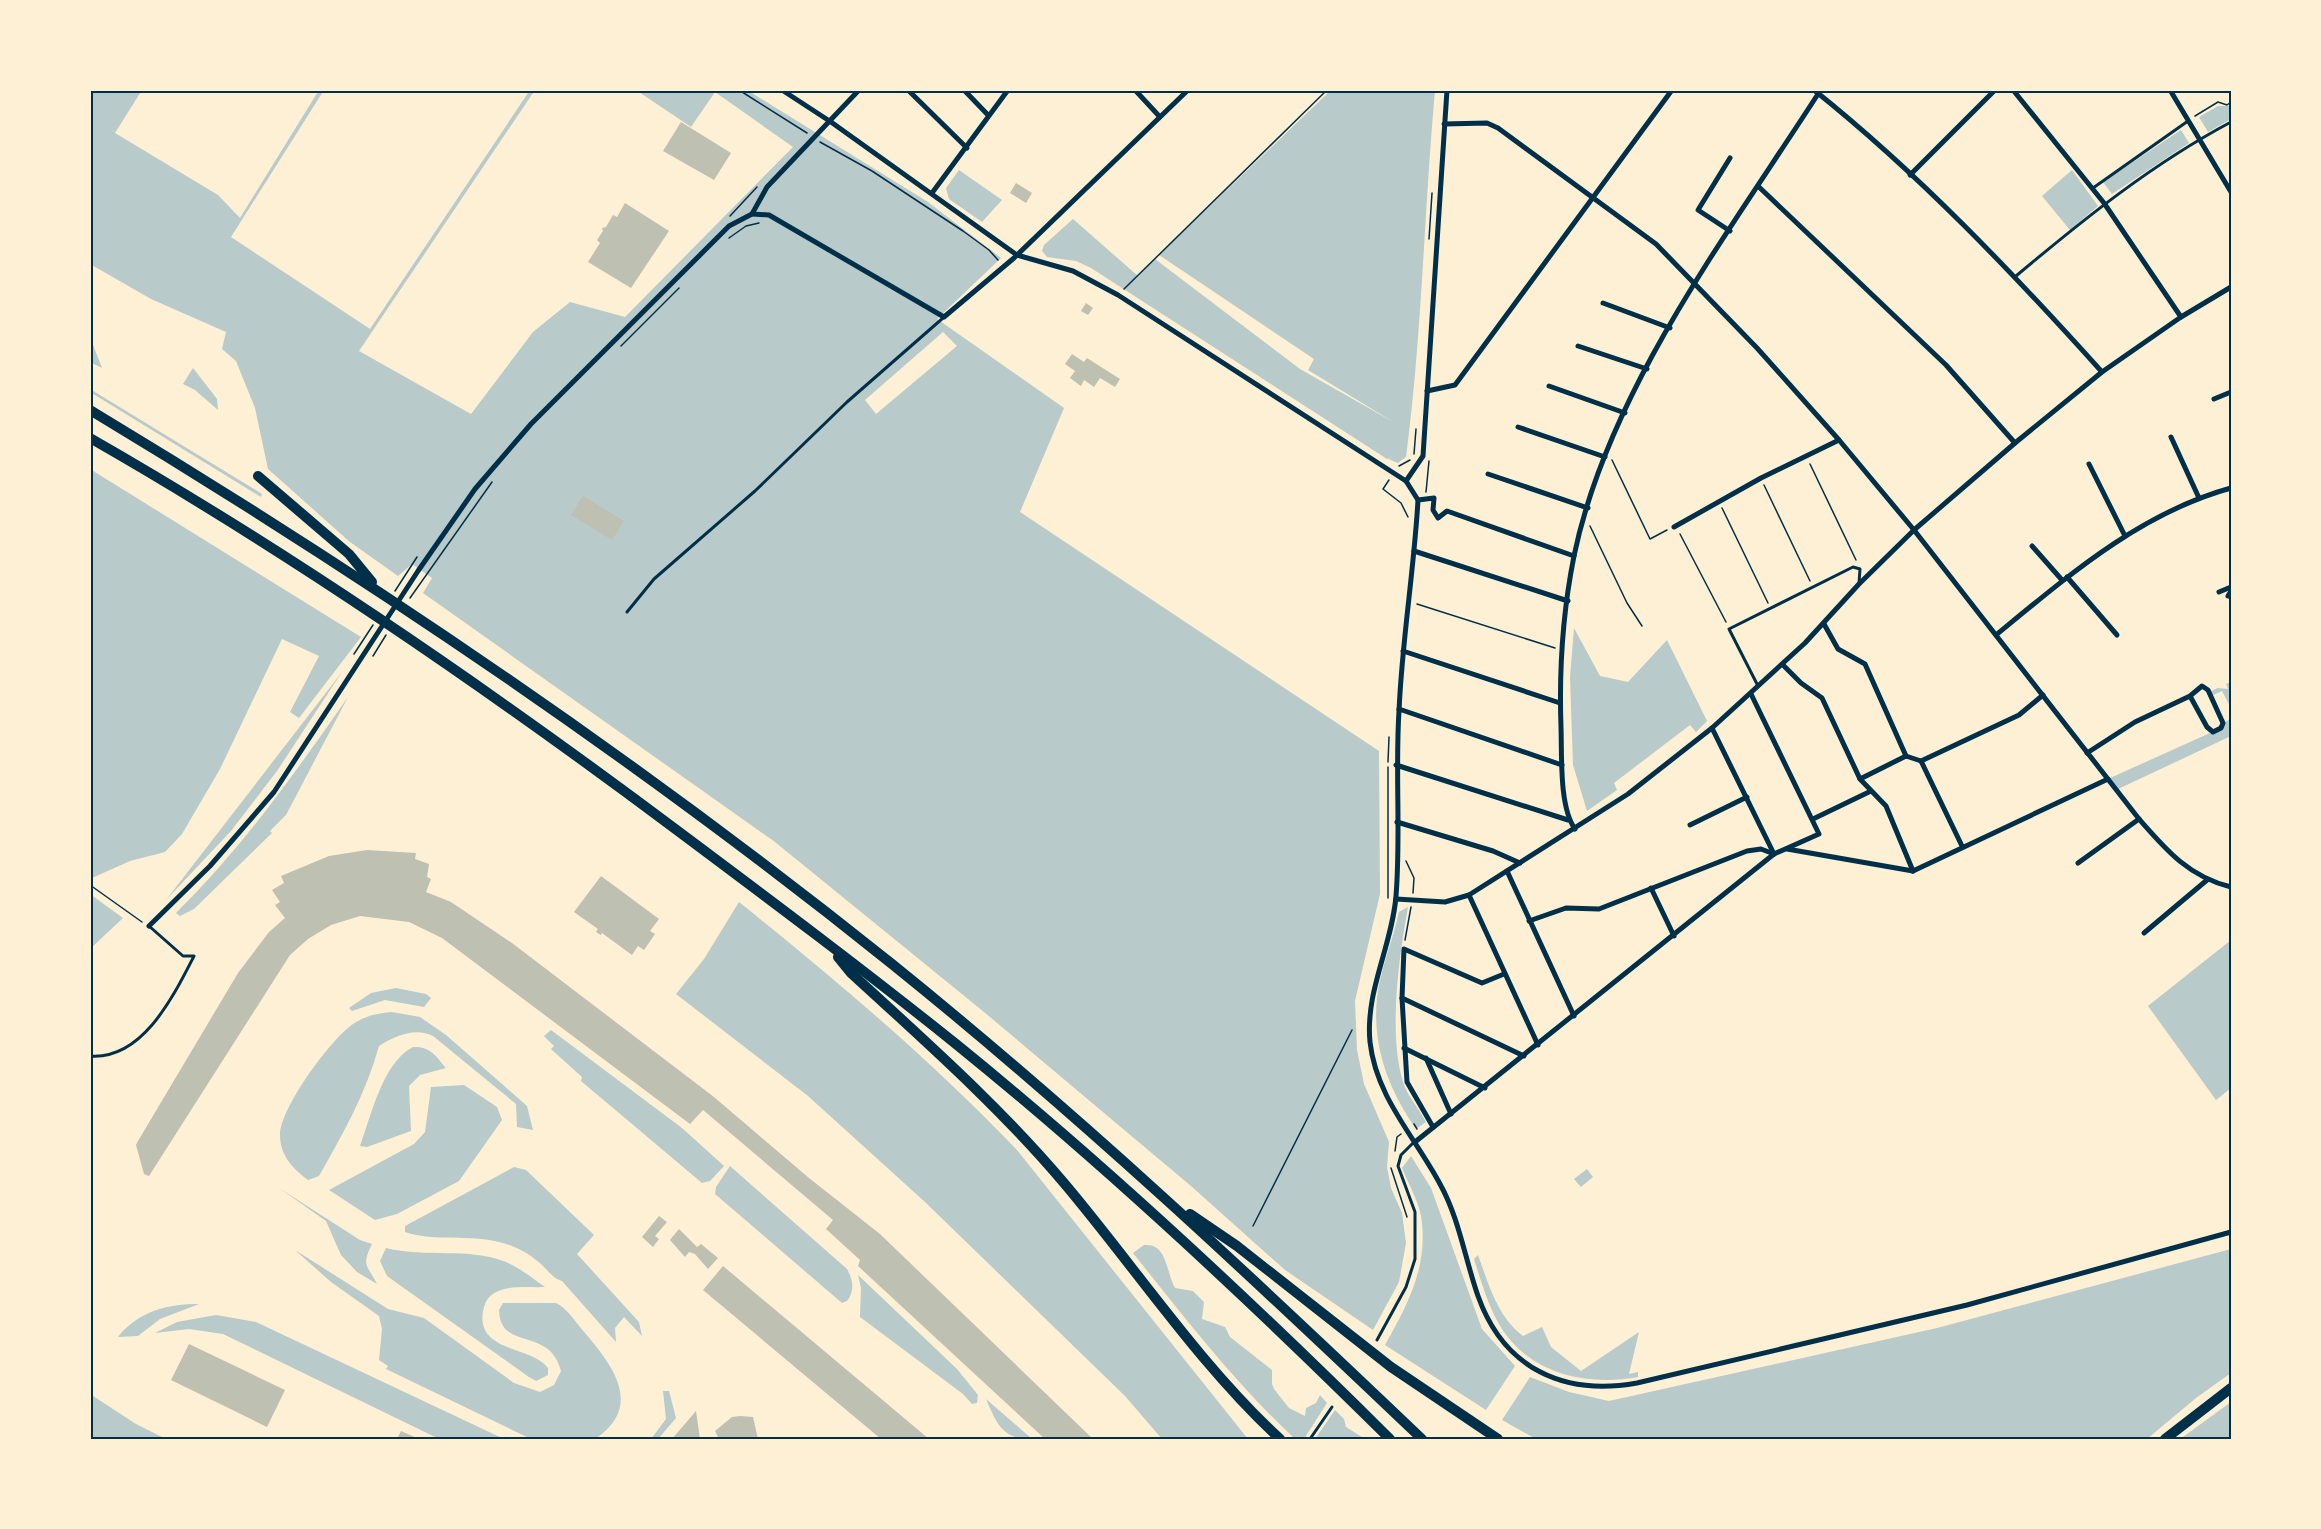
<svg xmlns="http://www.w3.org/2000/svg" width="2321" height="1529" viewBox="0 0 2321 1529" font-family="'Nunito Sans',sans-serif">
  <style>
    .green { fill: #b9caca; fill-rule: evenodd }
    .building { fill: #bec0b2 }
    .lines { fill: none; stroke-linecap: round; stroke-linejoin: round }
    .path { stroke: #003049; stroke-width: 1.5 }
    .service { stroke: #003049; stroke-width: 3 }
    .minor { stroke: #003049; stroke-width: 5 }
    .motorway { stroke: #003049; stroke-width: 10 }
    .neatline { fill: none; stroke: #003049; stroke-width: 2 }
  </style>
  <rect width="100%" height="100%" fill="#fdf0d5"/>
  <g class="green">
    <path d="M90,90h52l-27,43 103,62 22,23 79,-128h5l-93,147 139,92 160,-239h5l-176,261 112,63 62,-82 37,-30 55,15 168,-170 -78,-55 -24,35 -55,-37h111l181,112 73,56 -64,61 127,89 -44,104 359,239 1,143 -25,107 2,49 7,34 25,58 -2,25 4,21 11,25 4,30 -7,39 -26,48 -88,-60 -94,-84 -207,-174 -209,-170 -352,-249 9,-15 -20,-14 -14,12 -48,-34 -82,-73 -13,-61 -19,-47 -14,-12 4,-17 -75,-33 -61,-35zM943,332l14,14 -81,68 -11,-14z"/>
    <path d="M1331,90h104c-11,122 -13,246 -29,367l-8,6 -10,-4 5,-3 -6,3 -296,-191 -15,-7 -29,-4 -5,-6 2,-6 29,-26 65,57 17,-17 145,110 95,54 -87,-53 6,-11 -155,-104z"/>
    <polygon points="2218,106 2231,106 2231,119 2208,132 2199,117"/>
    <polygon points="2181,130 2189,143 2112,194 2103,182"/>
    <polygon points="959,170 1002,200 982,222 949,199 946,188"/>
    <polygon points="2072,170 2098,206 2070,230 2042,196"/>
    <polygon points="90,337 102,368 90,362"/>
    <polygon points="193,368 217,399 218,410 195,390 183,384"/>
    <polygon points="90,389 262,494 261,497 90,392"/>
    <polygon points="90,469 361,637 299,718 290,712 319,656 282,639 220,769 182,834 165,852 130,861 92,878 90,883"/>
    <polygon points="1574,628 1600,676 1628,682 1667,640 1707,721 1696,732 1690,725 1614,783 1617,790 1587,811 1573,765 1570,677"/>
    <polygon points="342,672 277,771 231,831 166,900"/>
    <polygon points="2231,682 2231,708 2222,691 2211,696 2209,692 2218,688 2228,689 2226,684"/>
    <path d="M348,697l-62,118 -16,16 2,2 -78,76 -14,7 -4,-3c67,-66 119,-140 172,-216z"/>
    <polygon points="2231,719 2231,736 2116,790 2108,779 2221,728 2223,723"/>
    <polygon points="90,894 123,918 90,949"/>
    <path d="M739,902c97,78 192,158 278,248l231,289h-86l-37,-43 -200,-194 -117,-106 -132,-102 28,-35z"/>
    <path d="M1408,907c-9,50 -20,125 -5,175 4,13 16,27 23,40l-10,7c-27,-39 -44,-82 -39,-131 3,-28 16,-58 22,-86z"/>
    <polygon points="2231,940 2231,1088 2216,1100 2148,1006"/>
    <polygon points="396,988 426,994 431,998 424,1007 385,1000 352,1011 349,1008 371,993"/>
    <path d="M392,1012l28,5 26,18 81,71 6,24 -16,-3 -1,-23 -83,-68c-18,-9 -38,0 -54,10 -13,47 -36,88 -60,130l-11,4c-16,-12 -28,-25 -28,-45 0,-27 51,-96 73,-111 12,-8 25,-11 39,-12z"/>
    <polygon points="551,1030 682,1128 724,1166 710,1181 702,1183 581,1081 582,1077 551,1049 554,1046 544,1036"/>
    <path d="M413,1047c17,-1 23,9 33,21l-26,7 -11,11 2,45 -44,16 -7,-1c11,-30 23,-84 53,-99z"/>
    <polygon points="464,1085 497,1107 502,1120 459,1181 397,1214 375,1220 329,1190 414,1144 425,1132 431,1087"/>
    <path d="M1411,1156l20,32 51,141 33,37 -29,44 -101,-65c23,-41 44,-80 36,-129 -3,-16 -13,-33 -19,-48z"/>
    <path d="M730,1166l117,103c6,10 8,22 0,32l-5,2 -127,-109 1,-7z"/>
    <path d="M514,1167l12,3 68,65 -17,19 62,68 3,14 -18,-19 -9,11 1,14 -54,-61c-9,-3 -12,-8 -18,-14 -12,-12 -28,-21 -45,-25 -30,-8 -63,0 -94,-10v-6z"/>
    <polygon points="1587,1169 1593,1177 1581,1187 1574,1179"/>
    <path d="M279,1188l81,52 12,4c-11,23 -5,20 5,40l-20,-12 -16,-17 -15,-34z"/>
    <path d="M1144,1245c24,-2 22,28 31,43l18,3 11,11 -2,17 23,8 5,10 42,33v14l2,5 15,19 16,8 1,-8 10,-5 4,-8 7,8 -23,36h-9c-61,-57 -111,-122 -162,-186z"/>
    <path d="M386,1248c40,10 83,-1 120,14 14,6 26,16 39,25 -20,1 -55,-5 -61,20 -12,46 47,38 64,61v7l-12,6 -7,-4 -142,-101 -7,-15z"/>
    <polygon points="2231,1249 2231,1373 2196,1398 2147,1439 1536,1439 1502,1420 1530,1377 1569,1392 1609,1401 1937,1328"/>
    <path d="M295,1250l93,59 36,9 90,65 26,9 14,-7 7,-14c-11,-45 -61,-19 -62,-61l4,-7h53c12,6 20,20 29,30 28,33 59,73 10,106h-64l-145,-70 2,-3 -9,-6 3,-31 -3,-13 -48,-34z"/>
    <path d="M1478,1255c11,30 19,61 45,81l19,-9 9,20 30,24 58,-39 -10,42 9,-2v5c-49,9 -104,-2 -134,-45 -15,-22 -22,-48 -30,-73z"/>
    <polygon points="858,1275 957,1369 978,1395 977,1403 972,1404 963,1394 860,1317 861,1288"/>
    <path d="M199,1304l-39,15 -22,17 -20,1c21,-26 49,-33 81,-33z"/>
    <polygon points="216,1315 256,1322 504,1439 442,1439 433,1436 223,1334 189,1329 155,1333 177,1322"/>
    <polygon points="663,1391 669,1391 676,1418 658,1439 651,1439 666,1419"/>
    <polygon points="90,1394 136,1424 166,1439 90,1439"/>
    <path d="M986,1399l46,40c-30,0 -35,-15 -46,-40z"/>
    <polygon points="2231,1402 2231,1439 2181,1439 2183,1437"/>
    <polygon points="1335,1410 1344,1419 1346,1427 1365,1439 1315,1439"/>
  </g>
  <g class="building">
    <polygon points="681,122 731,153 714,180 663,151"/>
    <polygon points="1016,183 1032,193 1026,203 1010,193"/>
    <polygon points="625,203 669,231 631,288 588,262 600,243 597,240 603,231 602,228 606,227 613,215 617,217"/>
    <polygon points="1086,303 1093,308 1088,315 1081,311"/>
    <polygon points="1072,354 1084,362 1087,358 1120,379 1115,387 1100,378 1094,387 1084,380 1081,386 1070,378 1075,371 1065,364"/>
    <polygon points="583,496 624,521 612,540 571,515"/>
    <polygon points="367,850 416,853 415,859 429,864 427,877 431,879 426,892 451,902 512,943 714,1097 809,1178 880,1234 1093,1439 1045,1439 858,1266 860,1260 826,1229 833,1220 703,1110 690,1124 442,938 409,922 360,916 331,925 308,939 290,955 149,1176 144,1174 136,1145 138,1141 238,973 269,932 285,918 275,905 280,902 272,890 284,883 281,876 329,856"/>
    <polygon points="601,876 659,919 650,931 655,934 644,950 638,946 632,955 602,933 601,935 596,932 598,929 574,912"/>
    <polygon points="659,1216 667,1222 655,1236 659,1239 653,1247 642,1237"/>
    <polygon points="679,1229 697,1247 701,1244 718,1258 708,1269 695,1254 689,1252 685,1257 670,1240"/>
    <polygon points="723,1266 929,1439 881,1439 703,1290"/>
    <polygon points="189,1344 285,1390 267,1427 171,1380"/>
    <polygon points="696,1411 700,1439 672,1439"/>
    <polygon points="740,1416 753,1417 758,1439 719,1439 715,1431 732,1417"/>
    <polygon points="401,1431 419,1439 397,1439"/>
  </g>
  <g class="lines">
    <g class="path">
      <polyline points="739,90 807,133"/>
      <polyline points="2195,116 2218,102 2227,105 2231,102"/>
      <polyline points="820,142 872,171 963,231 989,250 998,260"/>
      <polyline points="730,216 757,187"/>
      <polyline points="729,238 746,226 759,223"/>
      <polyline points="1429,239 1432,193"/>
      <polyline points="1124,289 1327,90"/>
      <polyline points="621,346 679,288"/>
      <polyline points="1414,454 1416,429"/>
      <polyline points="1612,460 1650,539 1667,530"/>
      <polyline points="1810,464 1856,560"/>
      <polyline points="1399,466 1410,460"/>
      <polyline points="1389,480 1383,489 1401,503 1408,517"/>
      <polyline points="1764,485 1810,581"/>
      <polyline points="1426,492 1429,461"/>
      <polyline points="1722,508 1768,603"/>
      <polyline points="1590,526 1627,603 1642,626"/>
      <polyline points="1680,534 1726,622"/>
      <polyline points="395,591 417,557"/>
      <polyline points="410,598 492,482"/>
      <polyline points="1417,604 1555,648"/>
      <polyline points="354,654 373,625"/>
      <polyline points="373,656 386,635"/>
      <polyline points="1388,762 1389,737"/>
      <polyline points="1406,861 1414,878 1413,893"/>
      <polyline points="90,885 142,922"/>
      <polyline points="1388,898 1388,767"/>
      <polyline points="1405,940 1411,907"/>
      <polyline points="1414,1124 1417,1129"/>
      <polyline points="1395,1151 1397,1137 1401,1134"/>
      <polyline points="1391,1168 1407,1217"/>
      <polyline points="1253,1226 1352,1030"/>
    </g>
    <g class="service">
      <polyline points="2093,188 2188,121"/>
      <path d="M2016,276c68,-57 136,-112 215,-154"/>
      <polyline points="627,612 654,579 755,491 847,402 943,318"/>
      <polyline points="1758,686 1729,629 1853,567 1860,569 1859,583"/>
      <path d="M90,1056c53,4 84,-61 104,-100h-11l-34,-30"/>
      <polyline points="1377,1340 1406,1287 1415,1259 1415,1212 1398,1166 1401,1155 1413,1143"/>
      <polyline points="1310,1439 1332,1407"/>
    </g>
    <g class="minor">
      <path d="M782,90l49,32 186,133 56,16 45,24 288,186 12,19c-4,71 -16,140 -19,211 -4,61 2,123 -3,185 -4,50 -31,95 -26,146 6,55 45,95 70,142 19,34 25,75 38,112 26,73 86,100 159,87l330,-78 264,-73"/>
      <polyline points="908,90 967,148"/>
      <polyline points="964,90 988,115"/>
      <polyline points="1135,90 1160,117"/>
      <path d="M1814,90c105,84 198,182 288,282"/>
      <polyline points="2013,90 2104,203 2181,317"/>
      <polyline points="2170,90 2231,192"/>
      <path d="M1444,124l43,-1 11,5 158,116 101,104 82,92 75,90 225,289c27,31 50,58 92,68"/>
      <polyline points="1910,175 1995,90"/>
      <polyline points="1759,187 1946,365 2015,443"/>
      <polyline points="932,193 1008,90"/>
      <polyline points="752,214 769,215 944,317 1014,258 1188,90"/>
      <polyline points="1730,231 1698,210 1730,158"/>
      <polyline points="1603,303 1670,328"/>
      <polyline points="1578,346 1647,369"/>
      <polyline points="1549,386 1625,413"/>
      <polyline points="1427,391 1455,385 1672,90"/>
      <polyline points="2214,399 2231,392"/>
      <polyline points="1518,427 1605,457"/>
      <polyline points="2171,437 2199,498"/>
      <polyline points="2089,464 2125,536"/>
      <polyline points="1488,474 1588,508"/>
      <polyline points="1406,481 1423,456 1447,90"/>
      <polyline points="1418,500 1434,498 1433,510 1438,518 1447,511 1574,556"/>
      <polyline points="1674,527 1761,478 1839,440"/>
      <polyline points="2032,546 2062,580"/>
      <polyline points="1414,551 1568,601"/>
      <polyline points="2067,577 2117,635"/>
      <polyline points="2231,591 2228,596 2231,597"/>
      <polyline points="2219,592 2231,587"/>
      <polyline points="1824,624 1838,649 1865,664 1906,756 1921,761 1962,846"/>
      <path d="M1996,635c72,-59 144,-122 235,-147"/>
      <polyline points="1403,651 1560,703"/>
      <polyline points="1783,665 1801,683 1822,698 1860,779 1886,806 1913,871"/>
      <polyline points="1399,709 1562,765"/>
      <polyline points="1712,728 1774,854"/>
      <polyline points="2087,753 2135,722 2190,696 2207,727 2213,732 2221,728 2223,723 2208,690 2202,686 2190,696"/>
      <polyline points="1921,761 2019,715 2043,695"/>
      <polyline points="1396,765 1568,820"/>
      <polyline points="1860,779 1906,756"/>
      <polyline points="1813,819 1871,791"/>
      <polyline points="1397,822 1493,851 1520,863"/>
      <polyline points="1690,825 1747,797"/>
      <path d="M1575,829c-16,-22 -13,-74 -14,-102 -2,-56 2,-116 13,-171 34,-165 154,-322 244,-462"/>
      <polyline points="1787,849 1913,871"/>
      <polyline points="2078,863 2139,819"/>
      <polyline points="1507,871 1574,1016"/>
      <polyline points="1913,871 2108,779"/>
      <polyline points="1651,888 1674,936"/>
      <polyline points="1469,895 1538,1045"/>
      <polyline points="1396,899 1445,902 1469,895 1628,794 1712,728 1805,643 1859,584 1914,530 2015,443 2102,372 2181,317 2231,287"/>
      <polyline points="1529,921 1566,908 1599,909 1747,851 1761,849 1774,854"/>
      <polyline points="149,926 210,866 274,792 418,571 475,489 531,424 729,226 752,214 767,187 859,90"/>
      <polyline points="2144,933 2207,880"/>
      <polyline points="1402,998 1524,1056"/>
      <polyline points="1404,1048 1485,1088"/>
      <polyline points="1426,1058 1451,1114"/>
      <polyline points="1433,1127 1407,1082 1402,998 1404,949 1482,983 1504,974"/>
      <polyline points="1415,1142 1774,854 1819,834 1751,694"/>
    </g>
    <g class="motorway">
      <path d="M90,410c279,168 548,350 802,554 185,149 358,311 530,475"/>
      <path d="M90,438c203,116 397,250 584,390 95,71 190,142 282,216 152,123 296,258 434,395"/>
      <polyline points="258,476 349,554 372,582"/>
      <path d="M838,957l13,16c73,67 148,133 213,210 71,84 134,180 216,256"/>
      <polyline points="1190,1214 1237,1246 1391,1367 1498,1439"/>
      <polyline points="2165,1439 2231,1388"/>
    </g>
  </g>
  <rect width="2321" height="1529" fill="none" stroke="#fdf0d5" stroke-width="183"/>
  <rect x="92" y="92" width="2138" height="1346" class="neatline"/>
</svg>
